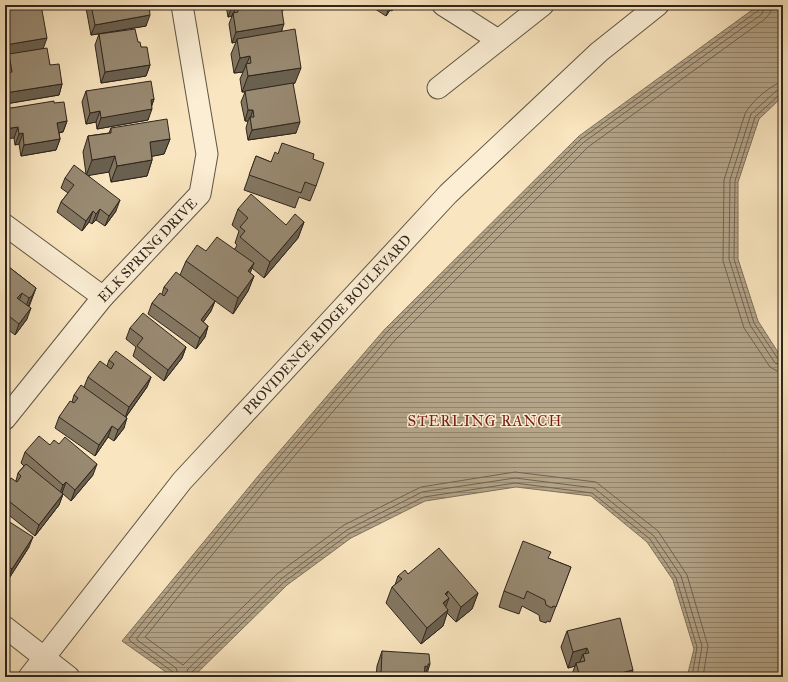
<svg xmlns="http://www.w3.org/2000/svg" width="788" height="682" viewBox="0 0 788 682" font-family="'IM FELL Great Primer',serif">
  <style>
    .water { fill: url(#water-rules); stroke: #7e715d }
    .lines { fill: none; stroke-linecap: round; stroke-linejoin: round }
    .shore { stroke: #716452; stroke-width: 1 }
    .minor-casing { stroke: #615545; stroke-width: 23 }
    .minor { stroke: #fbeed5; stroke-width: 21 }
    .wall { fill: #837661; stroke: #2e251c }
    .shaded-wall { fill: #6a604f; stroke: #2e251c }
    .building { fill: #988971; stroke: #2e251c }
    .labels { text-anchor: middle; stroke-width: 3; stroke-linejoin: round; paint-order: stroke }
    .street-label { font-size: 14px; fill: #2e251c; stroke: #fbeed5 }
    .neighbourhood-label { font-size: 15px; letter-spacing: 1px; fill: #7a1f14; stroke: #fbeed5 }
  </style>
  <defs>
    <pattern id="water-rules" width="6" height="5" patternUnits="userSpaceOnUse"><rect width="6" height="5" fill="#b4a488"/><path d="M0 2.5h6" fill="none" stroke="#93856e"/></pattern>
  </defs>
  <rect width="100%" height="100%" fill="#f9e5bf"/>
  <filter id="stains"><feTurbulence type="fractalNoise" baseFrequency=".005" numOctaves="4"/><feColorMatrix values="0 0 0 0 .2 0 0 0 0 .09 0 0 0 0 .02 0 0 0 .5 -.17"/></filter>
  <radialGradient id="worn" r=".72"><stop offset=".6" stop-color="#630" stop-opacity="0"/><stop offset="1" stop-color="#630" stop-opacity=".3"/></radialGradient>
  <polygon class="water" points="759,5 783,5 783,96 759,119 738,182 738,259 758,321 783,360 783,677 687,677 694,649 673,580 647,542 591,496 516,487 425,501 351,538 287,585 193,677 173,677 122,641 259,475 384,330 579,136"/>
  <g class="lines">
    <g class="shore">
      <path d="M783,82c-11,1 -34,22 -38,32l-21,66 -1,81 21,67 26,39 7,4 6,1"/>
      <polyline points="783,88 776,91 751,114 730,180 729,259 750,325 775,363 783,366"/>
      <polyline points="783,93 779,95 755,117 735,181 734,259 754,323 778,359 783,361"/>
      <polyline points="174,677 173,672 130,641 129,639 262,477 387,332 581,139 759,10 760,5"/>
      <polyline points="179,677 176,668 137,640 137,638 266,481 390,336 584,142 762,14 765,5"/>
      <polyline points="185,677 188,669 281,579 347,530 422,492 515,478 594,488 654,536 681,576 702,646 697,677"/>
      <polyline points="190,677 192,672 284,582 349,534 424,497 515,483 592,493 650,539 676,578 697,647 692,677"/>
      <polyline points="703,677 708,646 687,575 658,531 596,482 515,472 421,487 344,525 277,574 183,665 145,637 270,484 395,340 588,147 765,19 770,13 772,5"/>
    </g>
    <g class="minor-casing">
      <g id="minor">
        <polyline points="443,5 498,40"/>
        <polyline points="438,88 543,5"/>
        <polyline points="5,225 103,297"/>
        <path id="s1" d="M5,419l98,-122 97,-103 7,-40 -25,-149"/>
        <polyline points="5,627 69,677"/>
        <path id="s2" d="M29,677l153,-196 266,-287 151,-142 59,-47"/>
      </g>
    </g>
    <use href="#minor" class="minor"/>
  </g>
  <g class="wall">
    <polygon points="88,5 149,5 146,26 91,35 86,8"/>
    <polygon points="226,5 289,5 287,9 282,10 282,31 295,83 293,84 296,133 248,140 246,128 248,121 245,121 241,102 245,92 242,92 240,79 243,72 234,73 231,54 236,42 232,43 229,24 232,16 228,17"/>
    <polygon points="360,5 367,5 365,8"/>
    <polygon points="369,5 395,5 392,11 390,10 386,16"/>
    <polygon points="99,34 138,42 141,47 150,65 146,76 101,83 95,45"/>
    <polygon points="43,49 50,65 62,84 59,95 5,104 5,73 6,72 5,65 9,55"/>
    <polygon points="86,91 154,99 152,105 148,120 97,129 96,122 86,124 82,102"/>
    <polygon points="54,103 67,121 63,132 59,133 60,139 56,150 21,156 19,144 15,145 14,138 5,109"/>
    <polygon points="111,128 170,139 164,154 152,156 152,160 147,176 111,182 109,172 88,175 116,211 105,226 96,220 92,224 89,222 82,231 57,212 61,202 68,193 61,188 65,178 86,174 83,152 88,136 109,133"/>
    <polygon points="278,154 313,159 316,186 310,201 299,197 295,208 244,190 256,156 271,162"/>
    <polygon points="238,209 286,225 304,222 298,238 264,278 252,268 250,273 254,276 248,291 233,314 215,301 211,311 203,322 208,326 205,337 196,349 148,314 152,303 162,294 164,287 180,275 186,261 206,251 235,249 237,245 235,243 239,231 232,225"/>
    <polygon points="5,264 36,288 29,307 27,319 15,335 5,327"/>
    <polygon points="130,328 186,347 182,358 164,381 133,356 136,347 126,339"/>
    <polygon points="109,360 151,377 147,387 126,417 124,428 114,441 108,437 95,456 55,428 59,417 72,402 74,395 84,387 88,377 107,366"/>
    <polygon points="50,445 93,475 71,501 62,493 63,494 59,505 35,536 5,512 5,485 16,481 18,473 24,466 21,463 25,452"/>
    <polygon points="5,519 29,547 8,580 5,578"/>
    <polygon points="548,558 571,567 550,622 547,621 546,623 540,621 539,615 522,606 519,614 499,607 504,591"/>
    <polygon points="408,574 478,593 472,609 456,622 447,613 443,626 421,644 386,603 392,587 395,585 398,576"/>
    <polygon points="567,631 631,677 571,677 575,666 568,668 561,647"/>
    <polygon points="382,651 430,664 426,677 376,677 377,666"/>
  </g>
  <g class="shaded-wall">
    <polygon points="237,5 233,15 233,13 232,16 228,17 232,6"/>
    <polygon points="279,5 289,5 287,9 277,11"/>
    <polygon points="390,5 392,5 390,10 386,16"/>
    <polygon points="150,15 146,26 91,35 95,25"/>
    <polygon points="284,24 280,35 237,39 236,42 232,43 236,32"/>
    <polygon points="47,38 43,49 5,55 5,45"/>
    <polygon points="250,56 243,72 234,73 240,58"/>
    <polygon points="150,65 146,76 101,83 105,72"/>
    <polygon points="301,68 295,83 242,92 248,76"/>
    <polygon points="62,84 59,95 5,104 5,93"/>
    <polygon points="154,99 150,110 152,109 148,120 97,129 101,118 151,100"/>
    <polygon points="248,110 253,110 250,119 250,117 248,121 245,121"/>
    <polygon points="100,111 96,122 86,124 90,113"/>
    <polygon points="67,121 63,132 53,133 57,123"/>
    <polygon points="300,122 296,133 248,140 252,130"/>
    <polygon points="18,127 14,138 5,139 5,129"/>
    <polygon points="23,133 19,144 15,145 19,134"/>
    <polygon points="60,139 56,150 21,156 24,145"/>
    <polygon points="170,139 164,154 144,158 150,142"/>
    <polygon points="115,156 109,172 86,176 92,160"/>
    <polygon points="152,160 147,176 111,182 117,166"/>
    <polygon points="120,200 116,211 105,226 109,216"/>
    <polygon points="100,209 96,220 92,224 96,214"/>
    <polygon points="93,211 89,222 82,231 86,221"/>
    <polygon points="304,222 298,238 264,278 270,262"/>
    <polygon points="254,263 248,278 248,271"/>
    <polygon points="254,276 248,291 233,314 238,298"/>
    <polygon points="36,288 28,307 25,309 29,298"/>
    <polygon points="22,293 18,304 17,298"/>
    <polygon points="215,301 211,311 197,331 201,320"/>
    <polygon points="31,308 27,319 15,335 19,324"/>
    <polygon points="208,326 205,337 196,349 200,338"/>
    <polygon points="186,347 182,358 164,381 168,370"/>
    <polygon points="151,377 147,387 125,418 129,407"/>
    <polygon points="127,418 124,428 114,441 118,430"/>
    <polygon points="112,426 108,437 95,456 99,445"/>
    <polygon points="97,464 93,475 71,501 75,490"/>
    <polygon points="66,482 62,493 59,496 63,485"/>
    <polygon points="63,494 59,505 35,536 39,525"/>
    <polygon points="33,537 29,547 8,580 12,569"/>
    <polygon points="448,591 444,603 449,598 443,614 441,608 445,594"/>
    <polygon points="478,593 472,609 456,622 461,607"/>
    <polygon points="448,610 443,626 421,644 427,628"/>
    <polygon points="587,648 584,658 583,654 579,664 576,663 575,666 568,668 573,652"/>
    <polygon points="425,666 428,667 424,677 421,677"/>
    <polygon points="633,670 631,677 605,677"/>
  </g>
  <g class="building">
    <polygon points="5,5 41,5 47,38 5,45"/>
    <polygon points="91,5 149,5 150,15 95,25"/>
    <polygon points="232,5 281,5 284,24 236,32 233,13 238,12 237,5 232,6"/>
    <polygon points="135,29 138,42 140,42 141,47 147,47 150,65 105,72 99,34"/>
    <polygon points="295,29 301,68 248,76 246,64 251,63 250,56 240,58 237,39"/>
    <polygon points="47,48 50,65 59,64 62,84 5,93 5,73 12,72 9,54"/>
    <polygon points="151,81 154,99 151,100 152,109 101,118 100,111 90,113 86,91"/>
    <polygon points="293,83 300,122 252,130 250,117 254,117 253,110 248,110 245,91"/>
    <polygon points="54,101 54,103 64,102 67,121 57,123 60,139 24,145 23,133 19,134 18,127 5,129 5,109"/>
    <polygon points="167,119 170,139 150,142 152,160 117,166 115,156 92,160 88,136 111,133 111,128"/>
    <polygon points="282,143 314,154 313,159 324,163 316,186 305,182 301,193 249,175 256,156 271,162 275,152 278,154"/>
    <polygon points="74,165 120,200 109,216 100,209 96,214 93,211 86,221 61,202 74,185 65,178"/>
    <polygon points="251,194 286,225 295,214 304,222 270,262 240,237 245,231 240,227 248,218 238,209"/>
    <polygon points="217,237 254,263 248,271 254,276 238,298 186,261 197,245 206,251"/>
    <polygon points="5,264 36,288 32,296 29,298 22,293 17,298 31,308 19,324 5,313"/>
    <polygon points="176,272 215,301 201,320 208,326 200,338 152,303 160,293 164,296 168,290 164,287"/>
    <polygon points="143,313 186,347 168,370 137,346 143,338 130,328"/>
    <polygon points="116,351 151,377 129,407 88,377 100,361 111,369 114,364 109,360"/>
    <polygon points="81,385 127,418 118,430 112,426 99,445 59,417 70,401 74,403 78,398 74,395"/>
    <polygon points="39,436 50,445 54,440 59,444 65,437 97,464 75,490 66,482 63,485 25,452"/>
    <polygon points="26,464 63,494 39,525 5,498 5,485 11,478 17,482 21,476 18,473"/>
    <polygon points="5,519 33,537 12,569 5,565"/>
    <polygon points="523,541 551,552 548,558 571,567 556,607 553,606 552,608 546,605 545,600 527,591 524,599 504,591"/>
    <polygon points="439,548 478,593 461,607 448,591 445,594 449,598 443,603 448,610 427,628 392,587 402,579 398,576 405,570 408,574"/>
    <polygon points="620,618 633,670 605,677 580,677 576,663 585,661 583,654 589,653 587,648 573,652 567,631"/>
    <polygon points="382,651 429,654 430,664 428,664 428,667 425,666 424,677 377,677 377,675 381,675"/>
  </g>
  <g class="labels">
    <g class="street-label">
      <text dy="5" stroke="none"><textPath href="#s1" startOffset="221">ELK SPRING DRIVE</textPath></text>
      <text dy="5" stroke="none"><textPath href="#s2" startOffset="462">PROVIDENCE RIDGE BOULEVARD</textPath></text>
    </g>
    <g class="neighbourhood-label">
      <text x="485" y="426">STERLING RANCH</text>
    </g>
  </g>
  <rect width="788" height="682" fill="none" stroke="#f9e5bf" stroke-width="20"/>
  <rect x="6" y="6" width="776" height="670" fill="none" stroke="#2e251c" stroke-width="2"/>
  <rect x="10" y="10" width="768" height="662" fill="none" stroke="#2e251c"/>
  <rect width="100%" height="100%" filter="url(#stains)"/>
  <rect width="100%" height="100%" fill="url(#worn)"/>
</svg>
